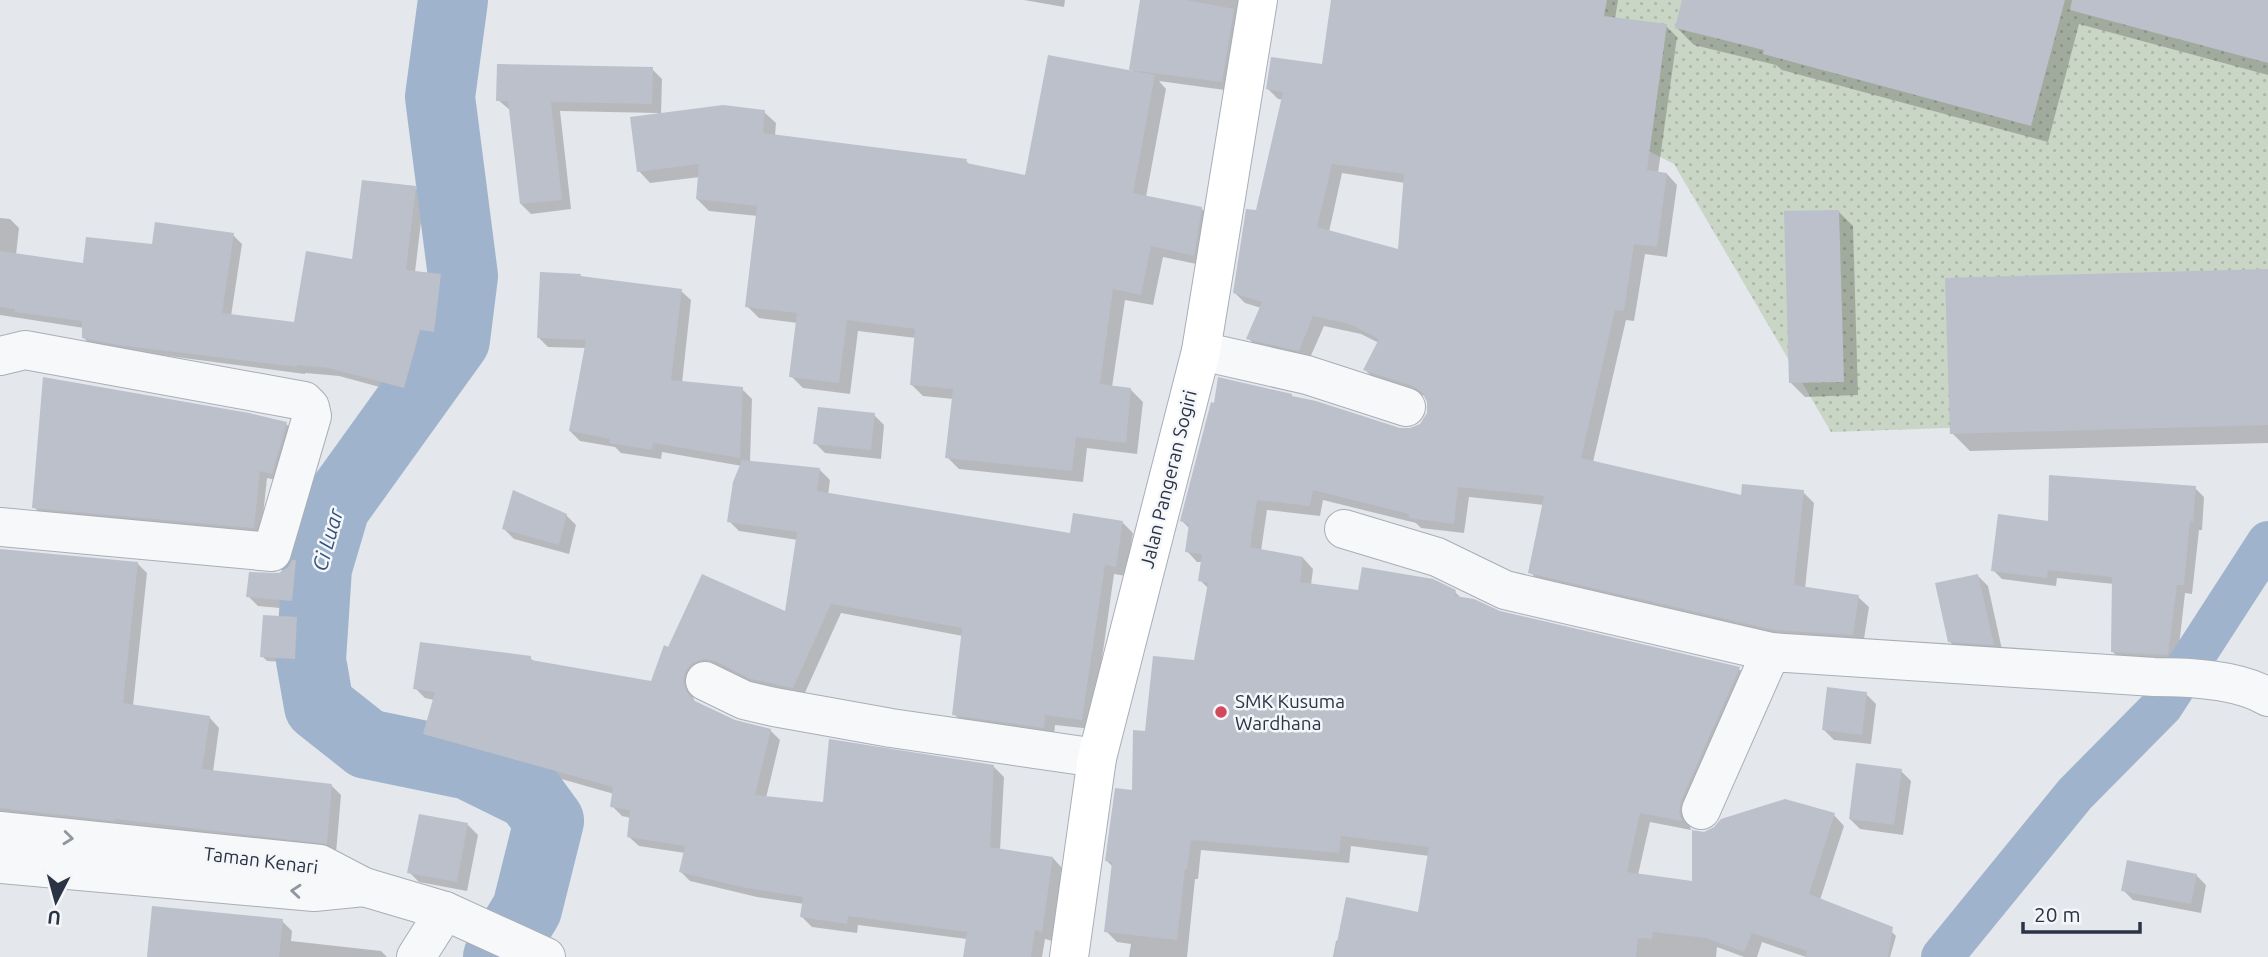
<svg xmlns="http://www.w3.org/2000/svg" width="2268" height="957" viewBox="0 0 2268 957" font-family="Ubuntu,sans-serif">
  <style>
    .grass { fill: url(#grass-dots) }
    .shadow { fill: #0003; fill-rule: evenodd }
    .lines { fill: none; stroke-linecap: round; stroke-linejoin: round }
    .canal { stroke: #9fb4cc; stroke-width: 42 }
    .river { stroke: #9fb4cc; stroke-width: 70 }
    .building { fill: #bbc0ca; fill-rule: evenodd }
    .street-casing { stroke: #a9aeb7; stroke-width: 40 }
    .secondary-casing { stroke: #a9aeb7; stroke-width: 40 }
    .street { stroke: #f7f8fa; stroke-width: 38 }
    .secondary { stroke: #fff; stroke-width: 38 }
    .oneway { stroke: #9196a0 }
    .poi-dot { fill: #d1495b; stroke: #f4f6f9; stroke-width: 2.5 }
    .labels { text-anchor: middle; stroke-width: 5; stroke-linejoin: round; paint-order: stroke }
    .street-label { font-size: 19px; fill: #2b3445; stroke: #f4f6f9 }
    .poi-label { font-size: 19px; fill: #2b3445; stroke: #f4f6f9; text-anchor: start }
    .water-label { font-size: 21px; font-style: italic; fill: #34527a; stroke: #f4f6f9 }
  </style>
  <defs>
    <pattern id="grass-dots" width="8" height="8" patternUnits="userSpaceOnUse" patternTransform="scale(1.75)"><rect width="8" height="8" fill="#c9d6c5"/><path d="M2 2h.1M6 6h.1" fill="none" stroke="#adb8ab" stroke-width="1.8" stroke-linecap="round"/></pattern>
  </defs>
  <rect width="100%" height="100%" fill="#e4e7ec"/>
  <polygon class="grass" points="1503,0 2268,0 2268,402 2233,418 1831,432 1674,164 1493,71"/>
  <g class="shadow">
    <polygon points="1024,0 1065,0 1064,7"/>
    <polygon points="1142,0 1249,0 1232,91 1159,81 1166,89 1146,197 1201,208 1213,220 1206,266 1163,257 1153,305 1125,300 1112,387 1131,390 1143,402 1137,454 1087,448 1083,482 959,469 947,457 954,399 923,396 911,384 916,338 858,331 850,394 803,388 791,376 798,323 759,318 747,306 758,216 709,211 697,199 700,177 650,183 639,171 658,113 560,111 571,209 531,214 521,204 510,110 498,100 652,69 662,79 661,115 764,112 776,123 775,136 966,161 971,166 1027,177 1135,73 1131,69"/>
    <path d="M1332,0h286l-3,19 51,7 11,11 -19,136 9,1 10,11 -10,72 -22,-3 -11,67 -8,-1 -33,142 149,35 61,-5 11,11 -9,86 53,8 11,10 -6,38 -77,-5 -245,-57 -11,-11 14,-67 -75,-8 -5,36 -43,-5 -5,-5 -93,-23 -3,16 -53,-6 -6,41 42,7 10,11 -2,16 48,7h96l7,7 37,14 240,56 11,10 -61,144 2,7 -41,-8 -12,53 56,8 10,-50 130,-18 10,11 -24,74 66,26 10,10 -6,21h-84l-44,-15 -5,15h-13l-27,-10 -1,10h-383l3,-16 84,-27 9,-58 -78,-10 -2,17 -148,-13 -3,29h-3l-8,78h-58l2,-13 -14,-2 -11,-11 7,-64 -7,-7 28,-68 61,-130 14,-73 -9,-9 3,-18h-6l-10,-11 3,-22 -8,-8 112,-123 106,32h10l11,-5 8,-11v-13l-4,-5 -49,-16 -11,-10 14,-27 -18,-9 -37,-8 -15,34 -50,-11 -11,-11 13,-30 -16,-5 -11,-11 23,-80 26,-112 -5,-1 -10,-10 56,-23zM1342,173l63,10 -5,68 -71,-19z"/>
    <polygon points="1683,0 2268,0 2268,75 2079,24 2048,142 1782,70 1776,65 1694,45 1677,28"/>
    <polygon points="416,188 424,197 415,272 440,276 448,284 442,340 428,338 413,396 339,376 305,373 305,374 92,346 83,337 84,328 0,315 0,218 10,219 19,228 16,255 85,265 153,246 233,235 242,244 231,316 296,324"/>
    <polygon points="1839,212 1853,226 1858,395 1805,397 1790,382"/>
    <polygon points="2268,271 2268,443 1970,451 1952,433"/>
    <polygon points="580,275 583,278 681,291 691,300 682,383 742,389 752,399 750,462 820,470 830,480 828,495 1071,535 1123,523 1133,533 1126,576 1114,574 1092,729 1055,725 1054,737 964,724 954,714 963,636 841,613 803,697 692,693 695,703 734,721 770,730 780,740 766,798 824,804 994,767 1004,777 1000,851 1053,858 1063,869 1052,941 1045,939 1042,957 964,957 967,939 858,925 857,933 812,927 802,917 804,904 757,897 690,881 680,871 685,853 639,846 628,836 631,818 622,816 612,806 614,794 435,743 425,733 434,700 425,698 415,688 530,658 535,662 653,683 669,649 787,614 798,540 739,531 729,521 742,466 662,452 661,459 621,453 615,447 580,441 570,431 586,348 548,347 538,337"/>
    <polygon points="874,415 884,425 881,459 825,453 815,443"/>
    <polygon points="286,424 294,431 280,481 267,478 261,535 42,515 34,507"/>
    <polygon points="2195,488 2204,497 2202,530 2199,530 2192,594 2185,593 2177,664 2122,661 2113,652 2114,584 2057,578 2056,586 2002,579 1993,570 2050,522"/>
    <polygon points="566,515 576,525 569,554 514,539 504,529"/>
    <polygon points="0,551 137,563 147,573 133,706 209,717 219,728 213,772 331,785 341,795 336,853 0,822"/>
    <polygon points="295,562 305,572 302,610 258,606 248,596"/>
    <polygon points="1978,576 1988,586 2003,654 1960,651 1949,641"/>
    <polygon points="297,619 301,624 299,663 267,661 262,656"/>
    <polygon points="1866,694 1876,704 1871,744 1834,740 1824,730"/>
    <polygon points="1901,771 1911,781 1903,835 1860,829 1850,819"/>
    <polygon points="420,816 468,825 478,835 467,891 419,882 409,872"/>
    <polygon points="2196,875 2206,885 2201,913 2133,900 2123,890"/>
    <polygon points="282,921 292,931 291,941 381,951 387,957 149,957"/>
  </g>
  <g class="lines">
    <polyline class="canal" points="1942,957 2075,794 2162,706 2268,542"/>
    <polyline class="river" points="453,0 440,97 463,276 455,340 335,507 317,568 311,660 319,706 367,744 469,765 530,795 549,821 527,909 498,957"/>
  </g>
  <g class="building">
    <polygon points="1140,0 1186,0 1234,9 1222,82 1129,70"/>
    <path d="M1331,0h276l-3,16 63,8 -20,146 20,3 -10,74 -23,-3 -10,67 -9,-1 -34,148 160,37 1,-11 62,6 -10,95 65,10 -6,40 -79,-5 -246,-57 16,-77 -86,-9 -4,37 -45,-6v-4l-96,-24 -3,16 -53,-6 -7,47 53,10 -3,25 58,8 4,-23 71,12 23,11 -1,6 19,3 26,12 240,56 -59,134 -2,11 3,9 -42,-8 -13,59 65,9v-51l12,2 10,-5 7,-8 64,-20 50,14 -26,81 84,33 -5,30h-83l2,-6 -55,-18 -8,19 -38,-14 -53,-6 -1,7 -14,-1 -2,19h-302l12,-60 72,15 11,-65 -88,-11 -2,17 -148,-13 -4,30 -2,-1 -8,71 -73,-8 8,-70 -7,-1 10,-73 17,2 1,-60 12,1 8,-75 41,4 14,-77 -10,-2 4,-27 -17,-2 4,-28 -9,-3 31,-119 3,1 4,-26 74,17v2l24,5 84,27h10l10,-4 7,-11v-11l-5,-10 -9,-6 -50,-16 16,-31 -30,-15 -36,-8 -14,35 -53,-12 16,-37 -29,-9 13,-84 10,1 27,-118 -17,-3 5,-32 51,7zM1332,164l72,10 -6,75 -81,-22z"/>
    <polygon points="1682,0 2065,0 2031,126 1763,54 1764,50 1675,28"/>
    <polygon points="2072,0 2268,0 2268,63 2070,10"/>
    <polygon points="1048,55 1155,75 1133,193 1202,207 1194,256 1151,246 1141,295 1113,289 1100,384 1131,388 1126,443 1076,437 1072,471 945,458 953,389 910,385 915,329 847,320 839,383 789,377 797,313 745,307 757,206 696,199 699,164 637,172 630,117 723,105 765,110 763,133 967,159 966,163 1025,175"/>
    <polygon points="497,64 653,67 652,104 551,102 562,200 520,204 508,101 496,101"/>
    <polygon points="362,180 416,186 406,270 441,274 434,332 420,330 404,388 329,368 297,365 297,367 118,345 82,338 82,321 14,312 15,309 0,307 0,251 83,263 86,237 152,244 155,222 234,233 222,313 294,322 306,251 352,259"/>
    <polygon points="1839,210 1844,382 1789,383 1784,211"/>
    <polygon points="2268,269 2268,425 1950,434 1945,278"/>
    <polygon points="540,272 581,274 580,276 682,289 671,380 743,387 740,458 653,443 652,450 609,443 610,439 569,431 586,340 537,338"/>
    <polygon points="43,377 249,413 287,422 272,474 260,471 254,528 32,508"/>
    <polygon points="818,407 875,413 871,450 813,444"/>
    <polygon points="742,460 820,468 817,491 1070,533 1073,513 1123,521 1116,567 1105,565 1082,720 1045,715 1044,728 952,715 962,628 831,604 793,688 751,679 715,661 704,659 692,663 685,672 683,682 687,693 695,701 735,720 771,729 755,795 823,802 829,739 994,765 990,847 1053,857 1042,932 1035,930 1031,957 963,957 967,932 848,916 847,924 800,917 803,897 746,888 679,872 685,846 627,837 630,810 610,807 613,787 423,734 435,692 413,689 420,642 531,656 531,660 651,681 664,645 668,647 702,574 785,611 797,532 727,522 733,482"/>
    <polygon points="2049,475 2196,486 2193,522 2190,521 2184,585 2177,585 2168,655 2111,652 2112,577 2048,570 2047,578 1991,571 1998,514 2048,521"/>
    <polygon points="513,490 567,514 559,545 502,529"/>
    <polygon points="0,549 138,562 123,703 210,716 202,769 332,784 327,844 115,819 115,821 0,808"/>
    <polygon points="292,560 296,560 292,601 246,597 249,572 279,573 288,567"/>
    <polygon points="1978,574 1994,645 1948,642 1935,583"/>
    <polygon points="263,615 297,617 295,659 260,657"/>
    <polygon points="1827,687 1867,692 1862,735 1822,730"/>
    <polygon points="1856,763 1902,769 1894,825 1849,819"/>
    <polygon points="419,814 468,823 457,882 407,873"/>
    <polygon points="2127,860 2197,874 2191,904 2121,891"/>
    <polygon points="152,906 283,919 279,957 147,957"/>
  </g>
  <g class="lines">
    <g class="street-casing">
      <g id="street">
        <polyline points="1201,351 1307,375 1406,407"/>
        <polyline points="0,356 25,350 304,401 310,407 312,416 272,552 0,527"/>
        <path d="M1344,529l93,28 68,33 266,62 383,25c35,0 84,2 114,20"/>
        <polyline points="705,681 744,700 774,707 891,728 1097,758"/>
        <polyline points="1701,810 1771,652"/>
        <polyline points="0,831 320,864 364,887 445,911 546,957"/>
        <polyline points="0,864 314,892 364,887"/>
        <polyline points="416,957 445,911"/>
      </g>
    </g>
    <g class="secondary-casing">
      <polyline id="secondary" points="1069,957 1097,758 1201,351 1258,0"/>
    </g>
    <use href="#street" class="street"/>
    <use href="#secondary" class="secondary"/>
  </g>
  <defs><path id="oneway-chevron" d="M-2-3.5L2.5 0L-2 3.5" fill="none" stroke-width="1.6" stroke-linecap="round" stroke-linejoin="round" transform="scale(1.75)"/></defs>
  <g class="oneway">
    <use href="#oneway-chevron" transform="translate(68 838) rotate(6)"/>
    <use href="#oneway-chevron" transform="translate(296 891) rotate(-175)"/>
  </g>
  <circle class="poi-dot" cx="1221" cy="712" r="7"/>
  <g class="labels">
    <g class="street-label">
      <text transform="translate(1168 479) rotate(-76)" y="7">Jalan Pangeran Sogiri</text>
      <text transform="translate(261 860) rotate(7)" y="7">Taman Kenari</text>
    </g>
    <g class="poi-label">
      <text x="1235" y="708">SMK Kusuma<tspan x="1235" dy="22">Wardhana</tspan></text>
    </g>
    <g class="water-label">
      <text transform="translate(328 540) rotate(-74)" y="7">Ci Luar</text>
    </g>
  </g>
  <g transform="translate(56 901) rotate(186)" stroke="#f4f6f9" stroke-width="5" paint-order="stroke">
  <path d="M0-5L12 26L0 18L-12 26Z" fill="#2b3445"/>
  <text y="-10" font-size="19" font-weight="bold" text-anchor="middle" fill="#2b3445">U</text>
  </g>
  <path d="M2023 922v10h117v-10" fill="none" stroke="#2b3445" stroke-width="3.5"/>
  <text x="2034" y="922" font-size="21" fill="#2b3445" stroke="#f4f6f9" stroke-width="5" paint-order="stroke">20 m</text>
</svg>
